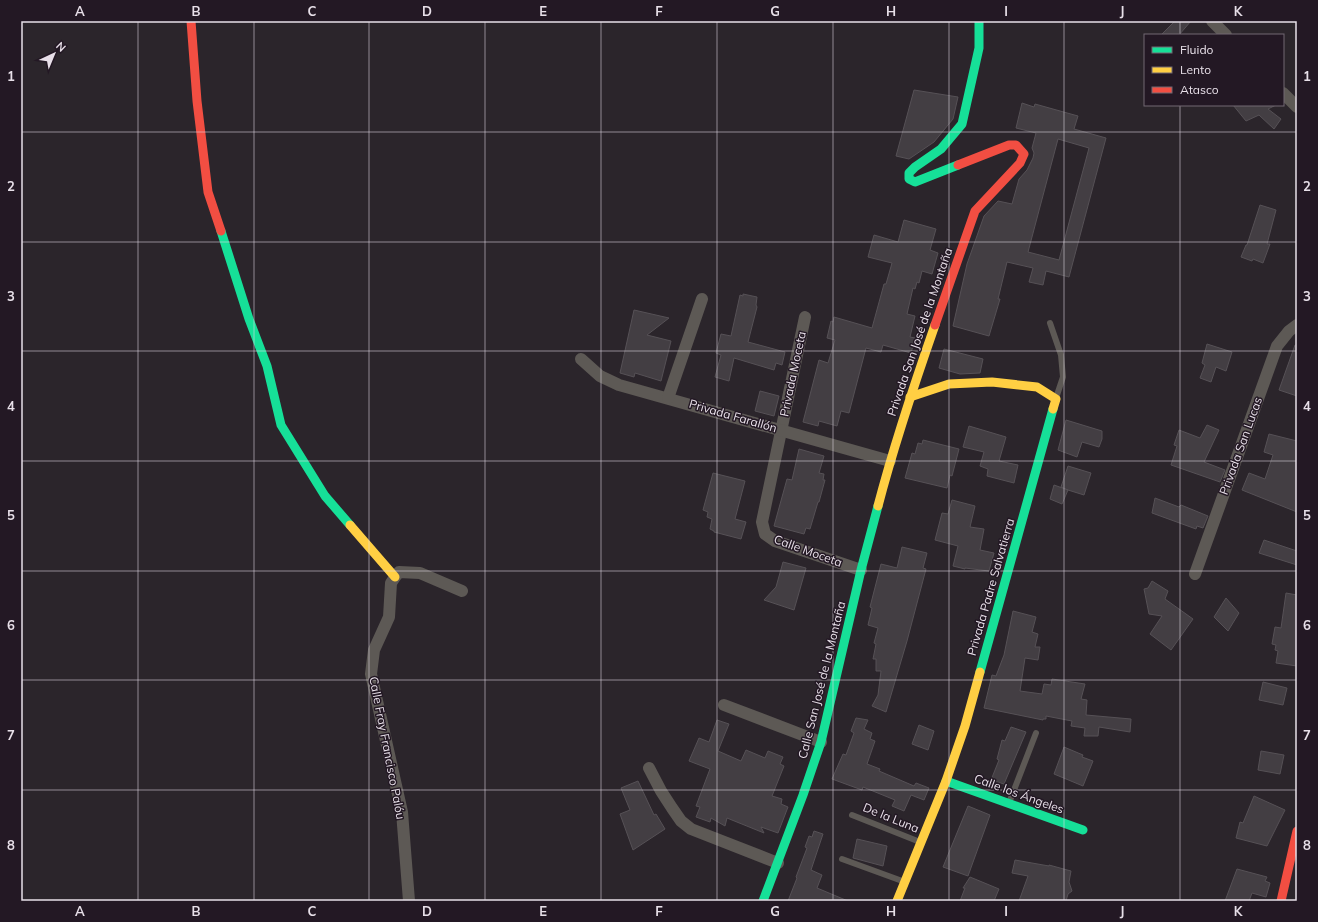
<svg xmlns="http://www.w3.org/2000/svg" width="1318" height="922" viewBox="0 0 1318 922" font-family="Mulish,sans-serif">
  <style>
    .building { fill: #433e43; stroke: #565156; fill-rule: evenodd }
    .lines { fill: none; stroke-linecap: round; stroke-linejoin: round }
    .lane { stroke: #5d5955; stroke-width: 6 }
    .street { stroke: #5d5955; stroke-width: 12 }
    .fast { stroke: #16e098; stroke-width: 9 }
    .slow { stroke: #ffcf43; stroke-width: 9 }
    .jam { stroke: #f24e42; stroke-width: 9 }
    .grid { fill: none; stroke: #e8e0e9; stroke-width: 1; stroke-opacity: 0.55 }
    .labels { text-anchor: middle; stroke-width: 3; stroke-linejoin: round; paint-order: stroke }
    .street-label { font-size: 12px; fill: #e8e0e9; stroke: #231824 }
    .neatline { fill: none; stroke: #e8e0e9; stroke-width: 1.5 }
    .grid-label { font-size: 13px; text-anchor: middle; font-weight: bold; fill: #e8e0e9 }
  </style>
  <rect width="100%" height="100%" fill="#2b252b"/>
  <g class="building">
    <polygon points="1175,21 1191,21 1179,35 1161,35"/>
    <polygon points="914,90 958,97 953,119 934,142 909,159 896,156"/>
    <path d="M1022,103l12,4 1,-3 43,12 -4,13 32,9 -37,139 -23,-6 -3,14 -14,-3 4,-14 -26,-6 -9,37h2l-11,37 -36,-10 14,-62 17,-48 14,-15 14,3 7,-25 8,-9 6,-12 1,-5 -2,-5 4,-15 -20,-5zM1058,139l31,9 -30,112 -31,-8z"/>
    <polygon points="1233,105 1276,105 1268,109 1281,119 1274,129 1259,115 1246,121"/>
    <polygon points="1260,205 1276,210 1267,244 1270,244 1263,263 1253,259 1252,261 1241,257 1246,245 1247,245"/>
    <polygon points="904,220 936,229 930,250 938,253 932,274 922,271 919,283 917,282 915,289 913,288 907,314 915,316 910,337 915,338 911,353 883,345 881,352 866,348 849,413 841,411 837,426 819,421 818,426 803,422 819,360 828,363 835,340 827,338 831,321 833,322 834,317 872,328 884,284 886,284 892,263 868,257 874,235 898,242"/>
    <polygon points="743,294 757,297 756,305 757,307 748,342 785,352 782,365 776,363 774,370 734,358 729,381 715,377 721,355 716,353 721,334 731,336 740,295 743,296"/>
    <polygon points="634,310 669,318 647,335 671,341 661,381 635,373 634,377 620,373"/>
    <polygon points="1207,344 1232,352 1226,371 1216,367 1211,382 1200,378 1205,365 1202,363"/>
    <polygon points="1295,345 1297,345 1297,396 1279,390"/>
    <polygon points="944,349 983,359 980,373 960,374 939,368"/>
    <polygon points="760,391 779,396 774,416 755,411"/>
    <polygon points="1066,420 1102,431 1102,439 1099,447 1082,442 1077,457 1058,450"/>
    <polygon points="1207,425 1219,430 1204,462 1225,470 1220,482 1171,465 1177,446 1174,445 1179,430 1200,438"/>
    <polygon points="969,426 1006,437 999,461 1018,465 1014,483 987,476 988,469 980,466 984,452 963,447"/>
    <polygon points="1269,434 1297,441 1297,512 1242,490 1249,473 1265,479 1273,455 1264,452"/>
    <polygon points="923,440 959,449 952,476 950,475 947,488 905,478 912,453 915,454 918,443 922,444"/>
    <polygon points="799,449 824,456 819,473 824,474 823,480 825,480 819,502 818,502 810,529 806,528 804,534 774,526 787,479 792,480"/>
    <polygon points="1068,466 1091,473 1084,495 1068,490 1062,504 1050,499 1054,485 1068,490 1061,487"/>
    <polygon points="713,473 745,481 735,519 746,522 741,539 714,532 714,531 710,529 712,519 707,517 708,512 703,510"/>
    <polygon points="1155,498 1179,507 1181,505 1208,516 1203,528 1197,526 1196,529 1152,513"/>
    <polygon points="952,500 975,506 970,527 984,529 980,550 994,553 989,571 965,568 965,569 953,566 958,546 935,540 942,513 948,514"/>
    <polygon points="1264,540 1297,551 1297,565 1259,553"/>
    <polygon points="902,547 927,553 923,568 926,569 907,641 886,712 872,706 878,695 881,671 876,671 876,659 873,659 876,644 874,643 878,628 868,625 872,608 870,607 881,564 897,568"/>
    <polygon points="783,562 806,568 794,610 764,600 776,587"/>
    <polygon points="1152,581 1168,591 1165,599 1193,619 1171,650 1150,634 1162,616 1149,614 1144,589 1148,588"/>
    <polygon points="1286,593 1297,595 1297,666 1276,663 1278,651 1275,650 1276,645 1272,644 1275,627 1281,628"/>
    <polygon points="1226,598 1239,613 1228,631 1214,617"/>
    <polygon points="1013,611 1036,617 1032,632 1038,634 1035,647 1040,647 1038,660 1025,658 1020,691 1042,694 1044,684 1051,685 1052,679 1085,684 1081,699 1087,700 1086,715 1131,719 1130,732 1099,727 1098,736 1084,736 1085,728 1071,726 1072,721 1046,716 1046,719 1043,719 1043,720 984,708 992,675 996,676 1004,655"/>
    <polygon points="1263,682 1287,688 1283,705 1259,700"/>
    <polygon points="856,718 868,720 864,729 872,733 870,739 875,741 867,764 880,769 879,771 914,786 916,783 929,788 924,800 911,795 904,811 892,806 895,800 863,787 862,790 832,779 843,754 846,755 854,733 851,731"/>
    <polygon points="717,720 729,724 718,751 741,761 746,750 765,758 768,751 783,757 780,764 784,766 772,796 782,799 781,804 788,807 778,833 761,827 764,833 727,818 725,826 711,818 710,822 696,817 700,807 696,806 710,769 689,761 699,738 709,742"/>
    <polygon points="919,725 934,731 928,750 912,744"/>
    <polygon points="1011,727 1026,732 1004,784 991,780 999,760 997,759 1002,740 1005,741"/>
    <polygon points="1064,747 1083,755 1082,757 1093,761 1083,786 1054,774"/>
    <polygon points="1261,751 1284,755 1280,774 1258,770"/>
    <polygon points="638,781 654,815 656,814 665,829 633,850 620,814 630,810 621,788"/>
    <polygon points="1254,796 1285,810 1267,846 1236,838 1240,822 1243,823"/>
    <polygon points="968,806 990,815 968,876 943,867"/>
    <polygon points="814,831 823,834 811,870 822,875 817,888 848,901 788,901 797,878 796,877 807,848 805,847 809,836 812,837"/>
    <polygon points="857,839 887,846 883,866 853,858"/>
    <polygon points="1015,860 1049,866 1049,865 1071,871 1069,882 1072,891 1068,894 1066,901 1019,901 1028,876 1012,873"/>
    <polygon points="1237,869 1267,877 1265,881 1270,883 1266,897 1252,893 1249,901 1225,901"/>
    <polygon points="970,877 999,889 994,901 960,901 965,888 963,888"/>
  </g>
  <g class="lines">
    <g class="lane">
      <polyline points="1050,323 1061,355 1063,377 1056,398"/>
      <polyline points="1009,803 1036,733"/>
      <polyline points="852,815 920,842"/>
      <polyline points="842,859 905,882"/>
    </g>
    <g class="street">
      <polyline points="1212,21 1226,35"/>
      <polyline points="1283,93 1297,107"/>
      <polyline points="805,317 762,522 765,534 775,541 861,570"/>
      <polyline points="581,359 600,376 619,385 890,461"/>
      <polyline points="668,398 702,299"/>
      <polyline points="1195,574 1277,346 1289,331 1297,325"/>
      <polyline points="724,705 821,742"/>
      <polyline points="649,768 661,791 672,808 681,821 691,829 778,863"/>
      <polyline points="409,901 402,812 371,674 374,650 389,617 391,583 395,577 399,572 420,573 462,591"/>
    </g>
    <g class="fast">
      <polyline points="958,165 915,182 909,179 909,173 915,167 941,149 962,124 979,48 979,21"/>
      <polyline points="221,231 249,319 267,366 281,425 325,496 350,525"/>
      <polyline points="980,672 1053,409"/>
      <polyline points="946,781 1083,830"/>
      <polyline points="763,901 803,795 821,742 861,570 878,506"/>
    </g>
    <g class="slow">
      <polyline points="910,397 949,384 992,382 1037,387 1056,399 1053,409"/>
      <path d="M878,506c16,-61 36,-121 57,-181"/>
      <polyline points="350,525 395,577"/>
      <polyline points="897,901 946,781 965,726 980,672"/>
    </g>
    <g class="jam">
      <polyline points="191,21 197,101 208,192 221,231"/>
      <polyline points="935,325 975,211 1020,163 1024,154 1016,145 1009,145 958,165"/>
      <polyline points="1281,901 1297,831"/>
    </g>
  </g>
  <path class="grid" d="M138,21v880M254,21v880M369,21v880M485,21v880M601,21v880M717,21v880M833,21v880M949,21v880M1064,21v880M1180,21v14M1180,105v796M21,132h1276M21,242h1276M21,351h1276M21,461h1276M21,571h1276M21,680h1276M21,790h1276"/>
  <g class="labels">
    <g class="street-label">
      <text transform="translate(920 332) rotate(-71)" y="4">Privada San José de la Montaña</text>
      <text transform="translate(793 374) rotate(-78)" y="4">Privada Moceta</text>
      <text transform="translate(733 416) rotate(16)" y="4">Privada Farallón</text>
      <text transform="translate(1241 446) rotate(-70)" y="4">Privada San Lucas</text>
      <text transform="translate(808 551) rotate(20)" y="4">Calle Moceta</text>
      <text transform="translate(991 587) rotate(-74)" y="4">Privada Padre Salvatierra</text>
      <text transform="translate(822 680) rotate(-76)" y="4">Calle San José de la Montaña</text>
      <text transform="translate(387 748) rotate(79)" y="4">Calle Fray Francisco Palóu</text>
      <text transform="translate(1019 794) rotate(20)" y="4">Calle los Ángeles</text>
      <text transform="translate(891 818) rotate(22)" y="4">De la Luna</text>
    </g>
  </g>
  <rect width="1318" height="922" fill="none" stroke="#231824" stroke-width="44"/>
  <rect x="1144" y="34" width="140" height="72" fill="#231824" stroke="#726873"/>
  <rect x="1152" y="47" width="20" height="6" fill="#16e098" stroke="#726873"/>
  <text x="1180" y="54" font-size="12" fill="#e8e0e9">Fluido</text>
  <rect x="1152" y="67" width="20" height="6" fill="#ffcf43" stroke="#726873"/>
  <text x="1180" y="74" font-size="12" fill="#e8e0e9">Lento</text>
  <rect x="1152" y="87" width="20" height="6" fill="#f24e42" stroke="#726873"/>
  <text x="1180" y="94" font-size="12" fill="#e8e0e9">Atasco</text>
  <g transform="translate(54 54) rotate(44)" stroke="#231824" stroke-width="3" paint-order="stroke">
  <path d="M0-3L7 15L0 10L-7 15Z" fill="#e8e0e9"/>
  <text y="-6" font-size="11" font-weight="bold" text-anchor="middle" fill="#e8e0e9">N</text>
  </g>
  <rect x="22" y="22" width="1274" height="878" class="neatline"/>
  <g class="grid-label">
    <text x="80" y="16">A</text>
    <text x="196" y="16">B</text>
    <text x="312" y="16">C</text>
    <text x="427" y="16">D</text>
    <text x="543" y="16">E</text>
    <text x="659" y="16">F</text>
    <text x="775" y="16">G</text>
    <text x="891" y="16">H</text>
    <text x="1006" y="16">I</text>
    <text x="1122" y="16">J</text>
    <text x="1238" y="16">K</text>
    <text x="11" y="81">1</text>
    <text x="1307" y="81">1</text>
    <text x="11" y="191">2</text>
    <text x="1307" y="191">2</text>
    <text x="11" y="301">3</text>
    <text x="1307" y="301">3</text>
    <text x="11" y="411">4</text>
    <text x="1307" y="411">4</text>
    <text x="11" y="520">5</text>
    <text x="1307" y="520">5</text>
    <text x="11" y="630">6</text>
    <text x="1307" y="630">6</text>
    <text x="11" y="740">7</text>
    <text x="1307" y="740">7</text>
    <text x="11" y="850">8</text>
    <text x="1307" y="850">8</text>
    <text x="80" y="916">A</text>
    <text x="196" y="916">B</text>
    <text x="312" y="916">C</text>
    <text x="427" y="916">D</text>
    <text x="543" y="916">E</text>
    <text x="659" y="916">F</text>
    <text x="775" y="916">G</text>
    <text x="891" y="916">H</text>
    <text x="1006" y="916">I</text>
    <text x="1122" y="916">J</text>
    <text x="1238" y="916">K</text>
  </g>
</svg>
